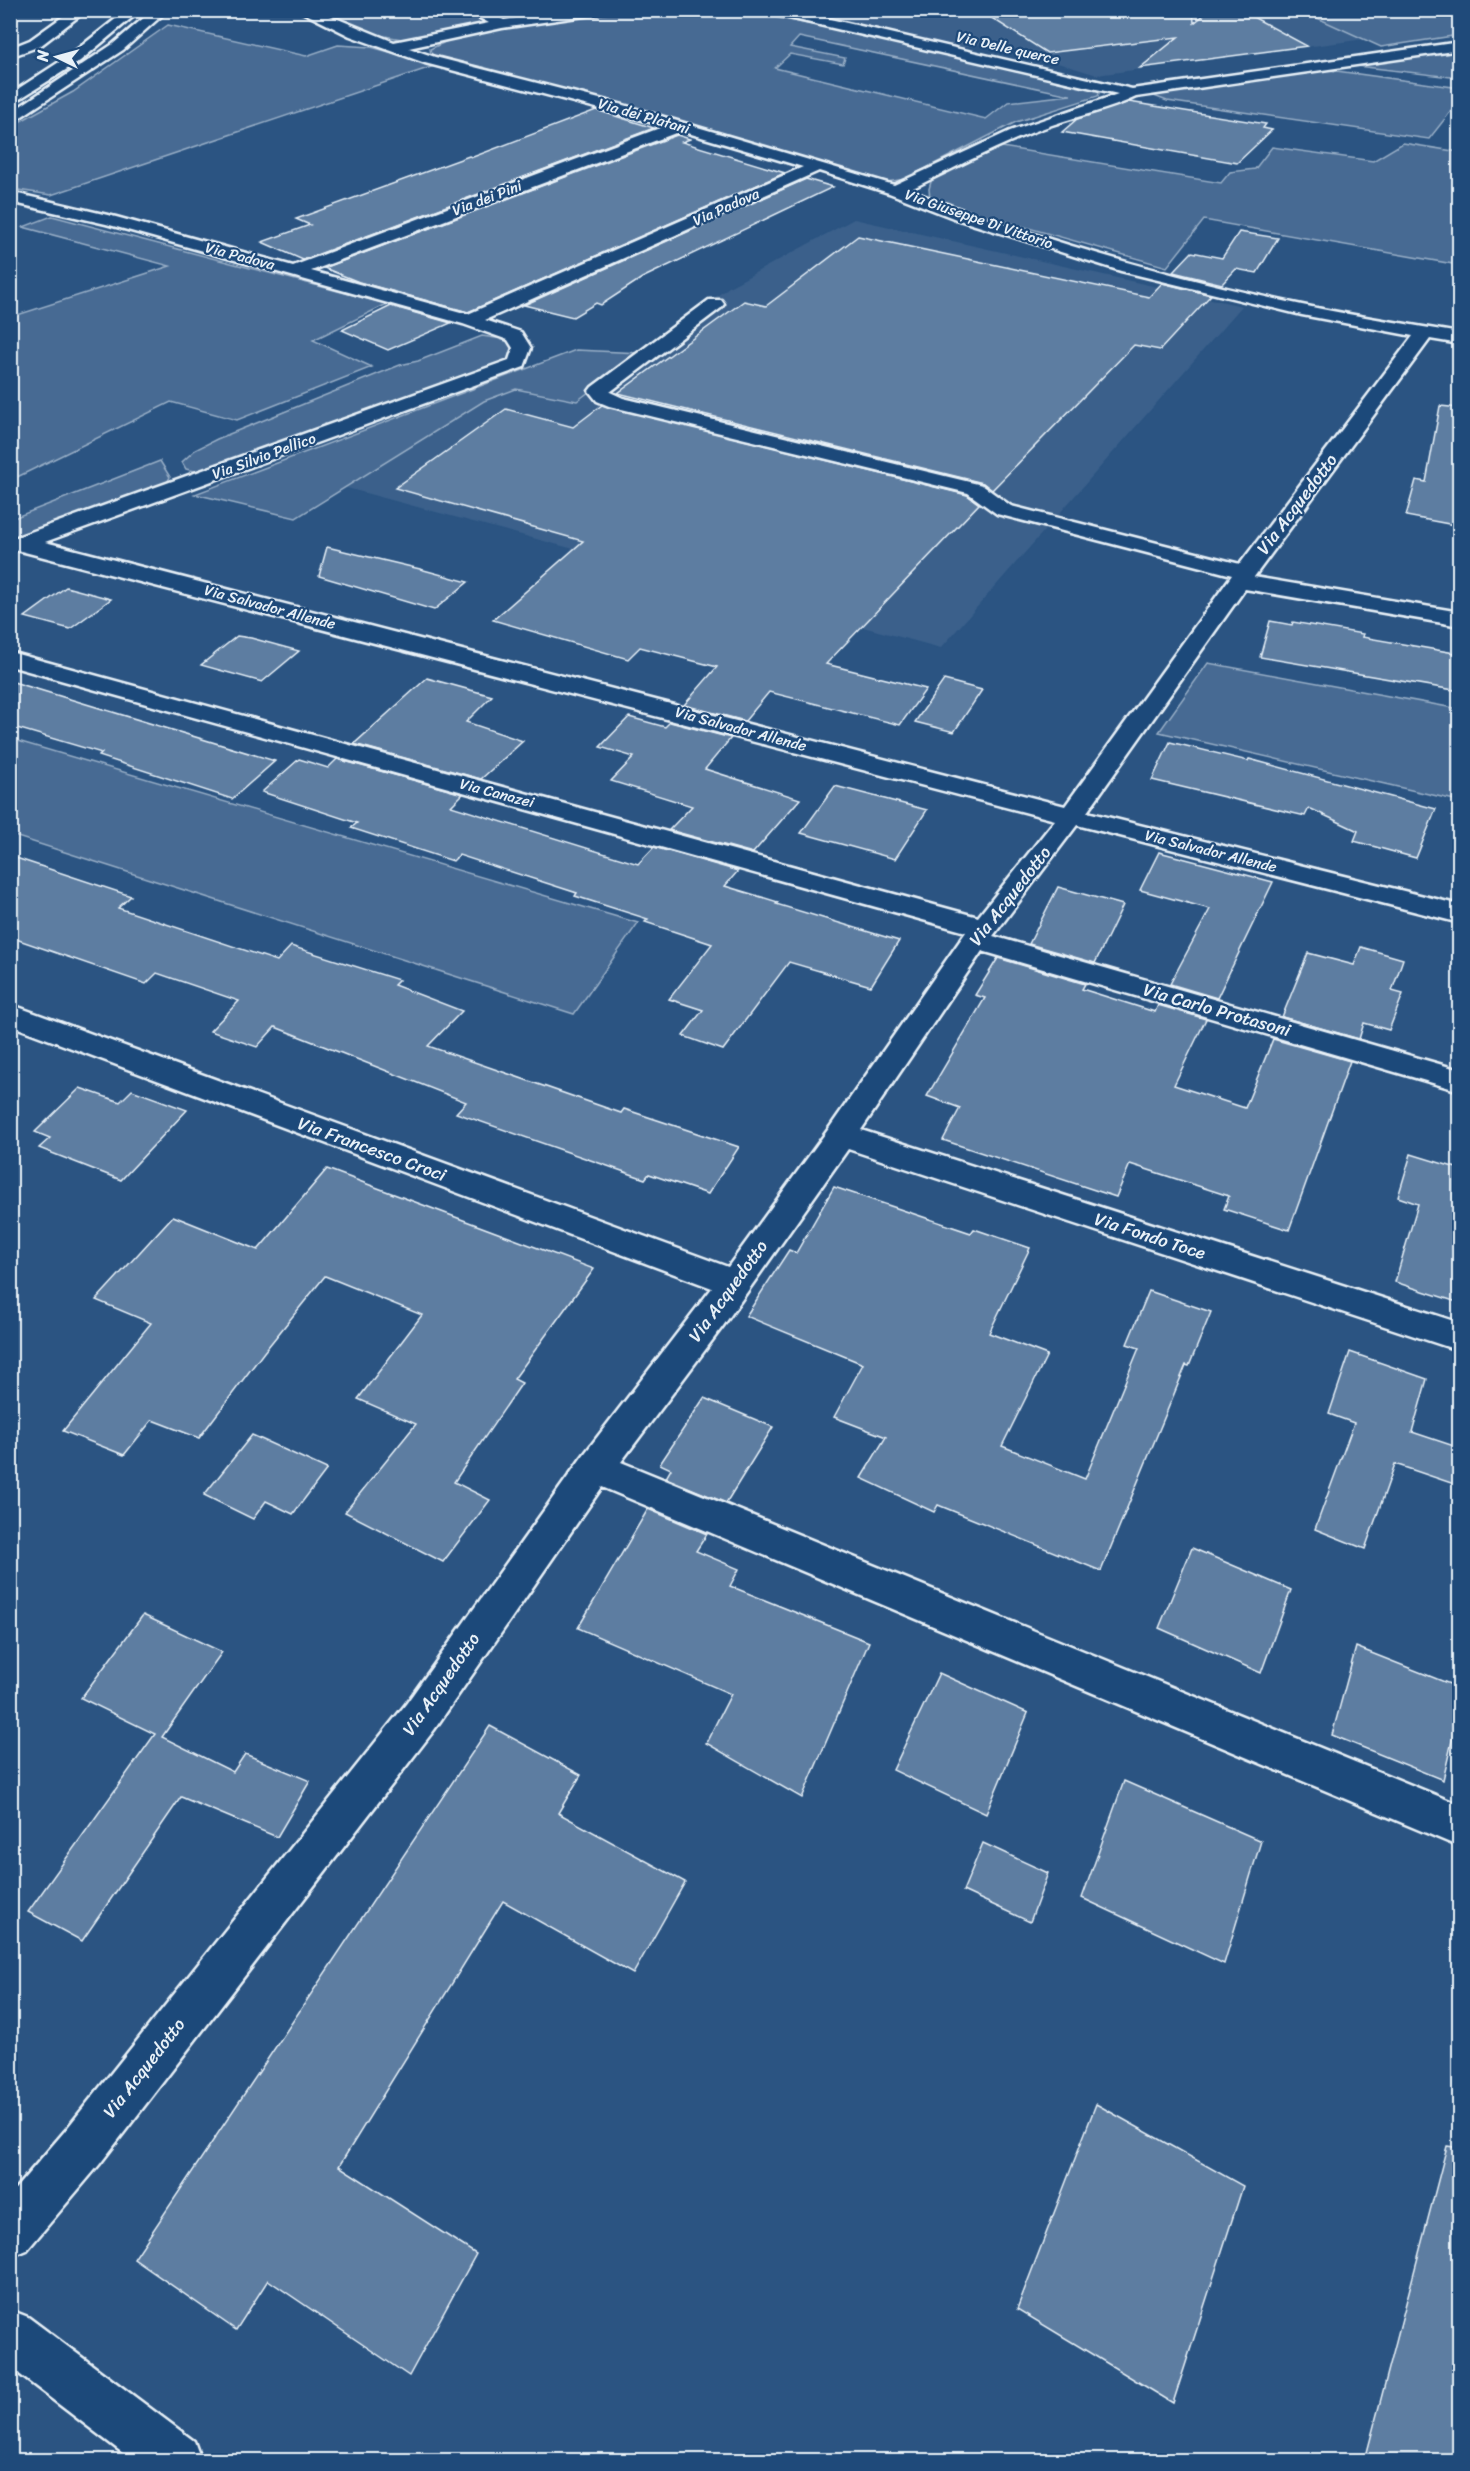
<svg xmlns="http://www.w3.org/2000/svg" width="1470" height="2471" viewBox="0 0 1470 2471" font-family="Sriracha,sans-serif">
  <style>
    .built { fill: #3a608b }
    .green { fill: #476b93; stroke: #98aec6; stroke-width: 1.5; fill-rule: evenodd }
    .building { fill: #5d7da1; stroke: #e8f1f8; stroke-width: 1.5 }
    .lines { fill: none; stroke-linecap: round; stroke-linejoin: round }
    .minor-casing { stroke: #e8f1f8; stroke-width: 5 }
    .highway-casing { stroke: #e8f1f8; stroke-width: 5 }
    .minor { fill: #1f4a7a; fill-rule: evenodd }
    .highway { fill: #1f4a7a; fill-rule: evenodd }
    .labels { text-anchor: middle; stroke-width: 4.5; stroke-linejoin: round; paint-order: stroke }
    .far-street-label { font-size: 15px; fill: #e8f1f8; stroke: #1f4a7a }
    .street-label { font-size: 18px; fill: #e8f1f8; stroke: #1f4a7a }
  </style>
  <rect width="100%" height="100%" fill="#2b5482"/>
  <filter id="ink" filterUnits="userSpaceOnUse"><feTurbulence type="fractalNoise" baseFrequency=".0167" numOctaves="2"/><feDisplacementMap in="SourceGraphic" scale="12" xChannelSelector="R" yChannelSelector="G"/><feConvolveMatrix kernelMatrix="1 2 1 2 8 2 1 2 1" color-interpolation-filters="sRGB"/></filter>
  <g filter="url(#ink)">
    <g class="built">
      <polygon points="833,10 1302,10 1365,39 1097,75 992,43 963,47 828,19 850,14"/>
      <polygon points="854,219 1242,306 941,648 343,487 484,401 516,389 577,401 729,287"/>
    </g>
    <g class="green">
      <path d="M631,10h105l19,3 197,41 109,25 39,12 -2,5 -82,26 -111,57 -18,3 -273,-77 -163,-42 -20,-9 -1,-5 28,-13 20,-4zM799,37l271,58h1l-63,7 -22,17 -211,-51 15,-14 53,10 2,-6 -55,-11z"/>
      <polygon points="323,11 576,11 546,15 504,15 489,24 407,40 362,32"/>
      <polygon points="1302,11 1459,11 1459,35 1381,47"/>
      <polygon points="168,25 306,56 338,45 371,47 437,65 51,195 11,189 10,127 73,92"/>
      <polygon points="1459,50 1459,78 1348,65"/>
      <polygon points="1322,69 1460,88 1459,101 1429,139 1167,101 1154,96 1169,89"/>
      <polygon points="1403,143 1459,152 1459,265 1204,220 1167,267 986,216 930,198 929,189 932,178 1002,147 1221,183 1230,172 1255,169 1272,147 1373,161"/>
      <polygon points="52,216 387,304 313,340 372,367 237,420 171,402 11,480 11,317 170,266 23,227"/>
      <polygon points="482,336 509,340 514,347 514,354 504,362 199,472 186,469 182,462 195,450 217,439 400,365 418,361"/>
      <polygon points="576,350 640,353 577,401 516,389 484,401 296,518 195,494"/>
      <polygon points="160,461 170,477 166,484 11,539 11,519"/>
      <polygon points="1208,663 1459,709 1459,801 1159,732"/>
      <polygon points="10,739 11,739 638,923 574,1014 11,835"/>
    </g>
    <g class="building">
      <polygon points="979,10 1193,10 1194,23 1210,10 1240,10 1307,46 1140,68 1178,37 1047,53"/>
      <polygon points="1129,102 1266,124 1263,128 1272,130 1237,163 1062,132 1077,119"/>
      <polygon points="596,110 654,128 303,260 262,242 310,225 296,219 469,156 473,157"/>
      <polygon points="677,135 690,139 682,142 785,173 468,312 359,282 324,268"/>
      <polygon points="806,179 833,187 642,278 601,305 596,303 573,317 524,305"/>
      <polygon points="1239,232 1278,238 1257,273 1236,269 1222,284 1173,272 1192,252 1222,258"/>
      <polygon points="858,236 1149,297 1162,283 1211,295 1160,350 1134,345 992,490 983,483 618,393 744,301 766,306"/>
      <polygon points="391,306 451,323 388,350 342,330"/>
      <polygon points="602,405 967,495 979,504 826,664 926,689 900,725 769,692 745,721 684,705 717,667 640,647 628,659 493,620 583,541 395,488 506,409 573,427"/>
      <polygon points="1440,406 1460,408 1460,526 1406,516 1416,480 1426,482"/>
      <polygon points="327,547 420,569 468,582 434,610 319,576"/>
      <polygon points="66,587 111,599 70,629 25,617"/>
      <polygon points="1270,621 1292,625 1293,622 1363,634 1362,637 1460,654 1460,691 1260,657"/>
      <polygon points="237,636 251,638 299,651 262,682 201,665"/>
      <polygon points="427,678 492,696 466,722 523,741 481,779 354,744"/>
      <polygon points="944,680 982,690 954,732 915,722"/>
      <polygon points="10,681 275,761 232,799 99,756 102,753 10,726"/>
      <polygon points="629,717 665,727 670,722 731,738 705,769 800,799 753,853 669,830 692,806 611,781 634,757 600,747"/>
      <polygon points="1170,742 1248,761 1249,759 1436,809 1416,858 1354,841 1358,831 1309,808 1305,816 1152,780"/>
      <polygon points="299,759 328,768 337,759 463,794 451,806 638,864 654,847 738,871 725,886 778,902 776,904 899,941 871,986 789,962 723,1050 683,1036 703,1010 669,999 712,944 645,922 648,919 575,896 577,893 459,855 453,861 351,828 357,823 262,792"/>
      <polygon points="835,786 927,810 895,859 801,833"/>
      <polygon points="1159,852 1273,882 1217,998 1170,984 1210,909 1140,890"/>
      <polygon points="10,856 131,896 118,908 277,961 291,946 399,980 394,985 462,1011 428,1046 621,1113 624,1109 739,1147 708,1194 649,1174 645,1179 456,1113 466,1102 275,1027 257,1047 210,1031 239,1001 157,973 146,984 10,937"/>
      <polygon points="1058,887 1123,905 1095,963 1029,944"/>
      <polygon points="1361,947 1403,959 1392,991 1403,994 1389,1030 1364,1023 1359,1039 1282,1017 1308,953 1354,965"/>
      <polygon points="998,958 1085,984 1082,989 1155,1012 1158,1005 1206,1019 1174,1085 1245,1108 1273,1039 1350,1061 1289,1230 1224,1209 1229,1196 1130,1164 1116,1197 943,1140 960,1108 927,1096 985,998 975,995"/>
      <polygon points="80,1088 120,1102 132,1090 187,1110 121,1180 39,1148 50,1138 35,1132"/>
      <polygon points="1411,1154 1460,1169 1460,1303 1395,1282 1418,1204 1398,1197"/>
      <polygon points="327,1169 594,1269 514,1379 522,1383 454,1482 490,1500 443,1562 345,1512 416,1424 358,1399 422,1315 325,1276 264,1352 199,1438 152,1420 124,1455 63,1431 151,1323 96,1300 173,1216 258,1250"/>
      <polygon points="834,1187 971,1233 974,1229 1030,1248 989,1333 1047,1355 1002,1446 1085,1479 1139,1348 1127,1344 1149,1291 1211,1312 1189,1366 1186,1365 1101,1571 938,1505 934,1512 861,1478 886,1437 834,1417 863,1364 746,1316 789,1250 796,1253"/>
      <polygon points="1350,1352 1427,1379 1412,1432 1460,1448 1460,1486 1395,1464 1365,1549 1315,1529 1354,1423 1329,1414"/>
      <polygon points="704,1398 773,1427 726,1503 666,1478 671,1469 660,1464"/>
      <polygon points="252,1435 327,1469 293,1514 266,1501 253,1519 204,1495"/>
      <polygon points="648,1509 707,1534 696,1551 739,1569 730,1586 869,1642 802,1798 706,1743 731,1694 578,1628"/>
      <polygon points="1192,1548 1291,1590 1261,1673 1159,1628"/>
      <polygon points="143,1615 222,1652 162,1737 233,1772 245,1754 310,1781 277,1837 181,1797 82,1941 28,1912 155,1734 81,1698"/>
      <polygon points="1356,1647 1460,1688 1460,1706 1443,1780 1332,1735"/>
      <polygon points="939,1673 1028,1713 986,1814 893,1770"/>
      <polygon points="490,1726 581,1775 558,1813 685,1882 633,1974 503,1901 339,2166 476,2254 409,2376 268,2280 236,2330 134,2259"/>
      <polygon points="1124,1781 1261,1841 1224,1964 1082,1898"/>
      <polygon points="983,1843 1048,1873 1030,1922 963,1891"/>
      <polygon points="1096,2104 1243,2186 1173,2403 1017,2309"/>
      <polygon points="1447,2146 1460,2148 1460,2435 1454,2460 1365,2460"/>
    </g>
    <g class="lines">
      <g class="minor-casing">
        <g id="minor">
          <polygon points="72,10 87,10 40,46 10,57 10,48 30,40"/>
          <polygon points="153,10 168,10 123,50 10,124 10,113 113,44"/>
          <path d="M298,10h18l78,32 95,-19 -24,-13h18l21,10 64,-10h36l-6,4 -96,14 -93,20 26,9 188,48 271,80 116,-54 108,-37 -346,-80 -6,-4h25l341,79 328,-47v8l-324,47c-27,13 -56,18 -84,28 -49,17 -96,42 -143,65 127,49 260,87 393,115 52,11 105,19 158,28v11l-30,-5 -176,238 206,35v14l-215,-37 -158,223 373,93v18l-383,-98 -84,111 467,134v21l-478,-140 -121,179 599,193v28l-612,-202 -125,177 -102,136 839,343v42l-858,-360 -168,243 -335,435 -72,85 -17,7v-62l55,-64 341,-427 176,-247 130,-169 -702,-263v-21l718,263 102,-140 136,-195 -956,-266v-14l968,265 77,-97 -1042,-271 -3,-6 4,-5 495,-178 4,-12 -5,-8 -45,-16 -357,-100 -96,-22v-10l106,25 177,49 372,-140 -240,-63 -75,-27zM681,131l122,36 -335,147 -157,-43zM819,171l70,22 67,26 165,52 181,44 111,21 -173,228 -229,-58 -29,-21 -359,-87 -13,-6 111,-84 3,-4 -3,-4h-12l-117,87 -3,4 8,10 12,5 359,87 29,21 235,61 -167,231 -1020,-264 479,-175 7,-19 -10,-16 -36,-12z"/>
          <polygon points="10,2310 28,2317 194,2441 201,2460 132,2460 10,2367"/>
        </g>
      </g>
      <g class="highway-casing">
        <polygon id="highway" points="127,10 141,10 80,61 10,105 10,94 70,55"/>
      </g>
      <use href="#minor" class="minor"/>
      <use href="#highway" class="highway"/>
    </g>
  </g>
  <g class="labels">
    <g class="far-street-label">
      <text transform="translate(1008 48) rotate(13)" y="5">Via Delle querce</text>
      <text transform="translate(644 116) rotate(16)" y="5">Via dei Platani</text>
      <text transform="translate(487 198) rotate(-21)" y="5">Via dei Pini</text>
      <text transform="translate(726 207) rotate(-24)" y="5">Via Padova</text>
      <text transform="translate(979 219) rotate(19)" y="5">Via Giuseppe Di Vittorio</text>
      <text transform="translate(240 256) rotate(15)" y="5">Via Padova</text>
      <text transform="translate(264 456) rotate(-20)" y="5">Via Silvio Pellico</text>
      <text transform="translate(270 607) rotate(15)" y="5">Via Salvador Allende</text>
      <text transform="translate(741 729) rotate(15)" y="5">Via Salvador Allende</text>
      <text transform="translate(497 793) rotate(15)" y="5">Via Canazei</text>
      <text transform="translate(1211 851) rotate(14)" y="5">Via Salvador Allende</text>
    </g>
    <g class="street-label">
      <text transform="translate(1297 504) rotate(-53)" y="6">Via Acquedotto</text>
      <text transform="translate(1010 896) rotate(-52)" y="6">Via Acquedotto</text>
      <text transform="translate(1217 1010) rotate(16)" y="6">Via Carlo Protasoni</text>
      <text transform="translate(372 1149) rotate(20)" y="6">Via Francesco Croci</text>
      <text transform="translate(1150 1236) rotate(18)" y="6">Via Fondo Toce</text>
      <text transform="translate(728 1291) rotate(-54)" y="6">Via Acquedotto</text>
      <text transform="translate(441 1684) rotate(-55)" y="6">Via Acquedotto</text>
      <text transform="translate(144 2068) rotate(-52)" y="6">Via Acquedotto</text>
    </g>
  </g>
  <rect width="1470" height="2471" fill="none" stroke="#1f4a7a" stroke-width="36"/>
  <rect x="18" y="18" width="1434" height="2435" fill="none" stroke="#e8f1f8" stroke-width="2" filter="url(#ink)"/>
  <g transform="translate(57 57) rotate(275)" stroke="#1f4a7a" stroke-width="4.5" paint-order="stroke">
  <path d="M0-4.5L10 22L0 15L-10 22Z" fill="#e8f1f8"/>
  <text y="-9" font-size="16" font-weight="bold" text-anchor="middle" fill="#e8f1f8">N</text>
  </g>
</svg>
